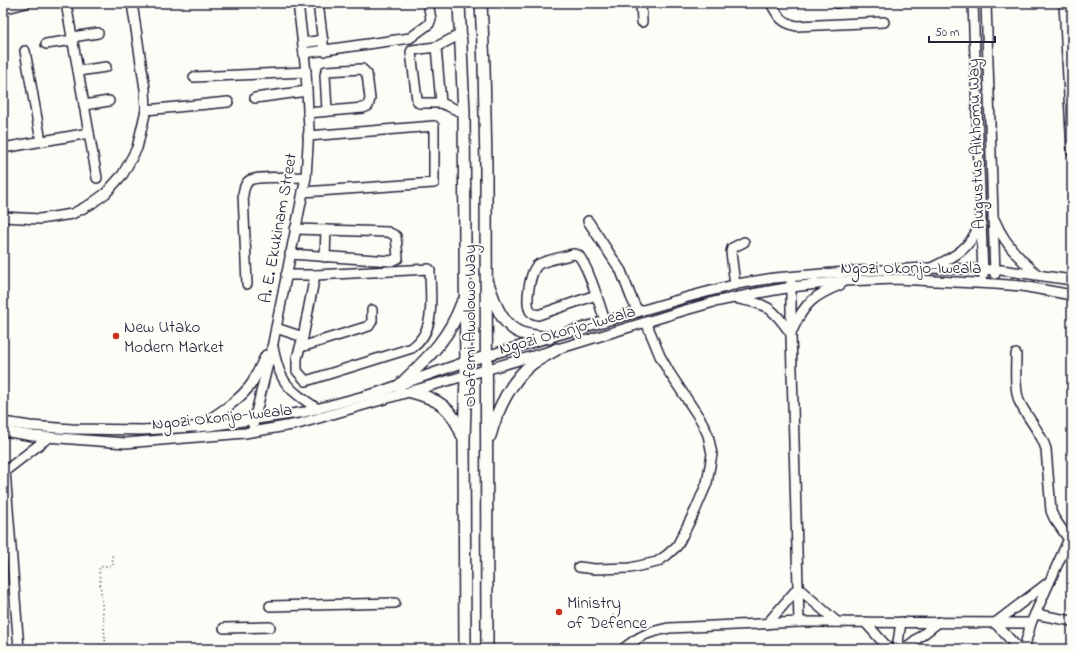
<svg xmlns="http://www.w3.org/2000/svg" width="1075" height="652" viewBox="0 0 1075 652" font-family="'Indie Flower',sans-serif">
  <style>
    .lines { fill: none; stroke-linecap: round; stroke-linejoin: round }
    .minor-casing { stroke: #22223b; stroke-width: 12 }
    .major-casing { stroke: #22223b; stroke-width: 14 }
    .path { stroke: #22223b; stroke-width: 1.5; stroke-dasharray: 1 3; stroke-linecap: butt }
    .minor { stroke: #fdfcf7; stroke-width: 9 }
    .major { stroke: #fdfcf7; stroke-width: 11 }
    .poi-dot { fill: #c8321e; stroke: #fdfcf7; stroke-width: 1.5 }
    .labels { text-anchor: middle; stroke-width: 4; stroke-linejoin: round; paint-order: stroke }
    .street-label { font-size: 17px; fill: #22223b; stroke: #fdfcf7 }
    .poi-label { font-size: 17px; fill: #22223b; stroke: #fdfcf7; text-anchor: start }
  </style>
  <rect width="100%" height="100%" fill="#fdfcf7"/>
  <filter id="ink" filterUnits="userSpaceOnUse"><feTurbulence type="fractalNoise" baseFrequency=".025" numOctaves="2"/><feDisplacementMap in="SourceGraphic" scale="8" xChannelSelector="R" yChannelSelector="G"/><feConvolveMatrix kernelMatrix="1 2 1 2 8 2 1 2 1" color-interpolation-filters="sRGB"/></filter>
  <g filter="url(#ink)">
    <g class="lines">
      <g class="minor-casing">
        <g id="minor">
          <polyline points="66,3 97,178"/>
          <polyline points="318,3 324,51"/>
          <polyline points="641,3 642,22"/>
          <path d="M771,3c7,14 11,20 26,23l87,-4"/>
          <polyline points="836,3 838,3"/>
          <polyline points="973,3 983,275"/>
          <polyline points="986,3 995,274"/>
          <polyline points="1064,3 1072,152"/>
          <polyline points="3,9 26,3"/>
          <polyline points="461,34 436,47 441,103 464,113"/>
          <polyline points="72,37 98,33"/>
          <polyline points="303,43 323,40"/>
          <polyline points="46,44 73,40"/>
          <polyline points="436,47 412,50 411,52 417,100 419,103 441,103"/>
          <polyline points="25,51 41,141"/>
          <polyline points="304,53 410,38 429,24 431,19 428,3"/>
          <polyline points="78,71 106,67"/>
          <polyline points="194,77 306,72"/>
          <polyline points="255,98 307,91"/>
          <polyline points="84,105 109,101"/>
          <polyline points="146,110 228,102"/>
          <polyline points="308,113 363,108 368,106 370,99 367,74 362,69 326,71 325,75 327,110"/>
          <polyline points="3,148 89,133"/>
          <polyline points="303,192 434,183 434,126 308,136"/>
          <polyline points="3,217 40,219 72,214 91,204 106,193 123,174 137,148 146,110 145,89 132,3"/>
          <polyline points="588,221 621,271 631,297 638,312"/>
          <path d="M995,221c9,22 24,38 42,53"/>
          <polyline points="290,254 391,261 398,258 396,236 388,232 295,229"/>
          <polyline points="325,257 326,230"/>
          <path d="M933,267c21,-10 37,-18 46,-42"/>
          <path d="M247,284l-4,-90c1,-5 2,-11 7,-14 7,-4 45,-2 56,-3"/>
          <polyline points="735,285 731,252 732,248 744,242"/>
          <path d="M596,295l-58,20c-3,-1 -6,-1 -8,-4 -5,-9 0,-42 9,-47 8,-4 25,-7 34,-10l5,1c10,10 22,51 27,66"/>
          <path d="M739,299c29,5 35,10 52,35"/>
          <polyline points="276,328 303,337 315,275 286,275"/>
          <path d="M793,329c11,-26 22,-34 47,-44"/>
          <path d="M303,337l-6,21v13l9,10 106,-33c25,-18 18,-50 18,-78l-1,-1 -114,6"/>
          <path d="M273,347c7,37 15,42 45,62"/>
          <polyline points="301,347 369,326 372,321 372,310"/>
          <path d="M1016,354c0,13 -2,37 4,49 8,16 21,29 26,46l5,62 3,7 14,20"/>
          <polyline points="3,422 30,426 72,429 143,430 209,426 305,412 379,392 465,362 688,297 737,284 774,278 858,271 930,268 1001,270 1072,280"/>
          <polyline points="253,425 273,343 306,177 309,129 306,72 298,3"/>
          <path d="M198,427c18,-13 41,-25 54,-44 5,-9 9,-19 14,-28"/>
          <polyline points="3,431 33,436 125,443 245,433 298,424 571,345 682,311 714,302 758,293 792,287 843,281 896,279 995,284 1022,286 1072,295"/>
          <polyline points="3,469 5,471 19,649"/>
          <polyline points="5,471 49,437"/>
          <polyline points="579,567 595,569 630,568 657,562 667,555 677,546 695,511 707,483 712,454 708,435 702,422 669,372 660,356 646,322"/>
          <polyline points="270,606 395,603"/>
          <polyline points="1035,614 1072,621"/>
          <polyline points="799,622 1031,623"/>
          <polyline points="865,622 889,649"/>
          <polyline points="767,624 798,588 837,622"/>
          <polyline points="224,628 270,627"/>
          <path d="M623,649c17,-14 26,-17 46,-21l130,-6 -8,-288v-52"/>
          <polyline points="897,649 901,622"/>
          <polyline points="904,649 939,622"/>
          <polyline points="1019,649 995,623 1049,582"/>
          <polyline points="1024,649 1031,623 1072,532"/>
        </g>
      </g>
      <g class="major-casing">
        <g id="major">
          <polyline points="459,3 464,113 466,375 464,440 465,649"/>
          <polyline points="481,3 484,66 486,165 487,649"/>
          <path d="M489,286c6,17 12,38 30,46 8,4 21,4 30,6"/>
          <path d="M399,386c27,-27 49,-45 63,-83"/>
          <path d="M411,392c28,7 41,16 51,43"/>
          <path d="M490,436c7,-26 21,-56 43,-73 8,-5 16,-9 24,-14"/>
        </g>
      </g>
      <polyline class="path" points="106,649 99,570 100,567 113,565 112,555"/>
      <use href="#minor" class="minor"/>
      <use href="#major" class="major"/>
    </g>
  </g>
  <g class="poi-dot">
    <circle cx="116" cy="336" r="4"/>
    <circle cx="559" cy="612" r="4"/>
  </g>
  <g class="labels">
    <g class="street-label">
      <text transform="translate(975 144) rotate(-92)" y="6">Augustus Aikhomu Way</text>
      <text transform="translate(277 228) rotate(-80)" y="6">A. E. Ekukinam Street</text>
      <text x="911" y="273">Ngozi Okonjo-Iweala</text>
      <text transform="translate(469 326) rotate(-90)" y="6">Obafemi Awolowo Way</text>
      <text transform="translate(567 329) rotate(-16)" y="6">Ngozi Okonjo-Iweala</text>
      <text transform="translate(222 416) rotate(-6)" y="6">Ngozi Okonjo-Iweala</text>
    </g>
    <g class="poi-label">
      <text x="124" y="332">New Utako<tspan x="124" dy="20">Modern Market</tspan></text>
      <text x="567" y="608">Ministry<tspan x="567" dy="20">of Defence</tspan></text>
    </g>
  </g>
  <rect width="1075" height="652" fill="none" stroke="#fdfcf7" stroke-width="16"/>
  <rect x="8" y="8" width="1059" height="636" fill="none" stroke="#22223b" stroke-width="1.5" filter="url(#ink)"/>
  <path d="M929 36v6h66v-6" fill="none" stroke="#22223b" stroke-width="2"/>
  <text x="935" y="36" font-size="12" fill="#22223b" stroke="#fdfcf7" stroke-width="3" paint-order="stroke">50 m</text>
</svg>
